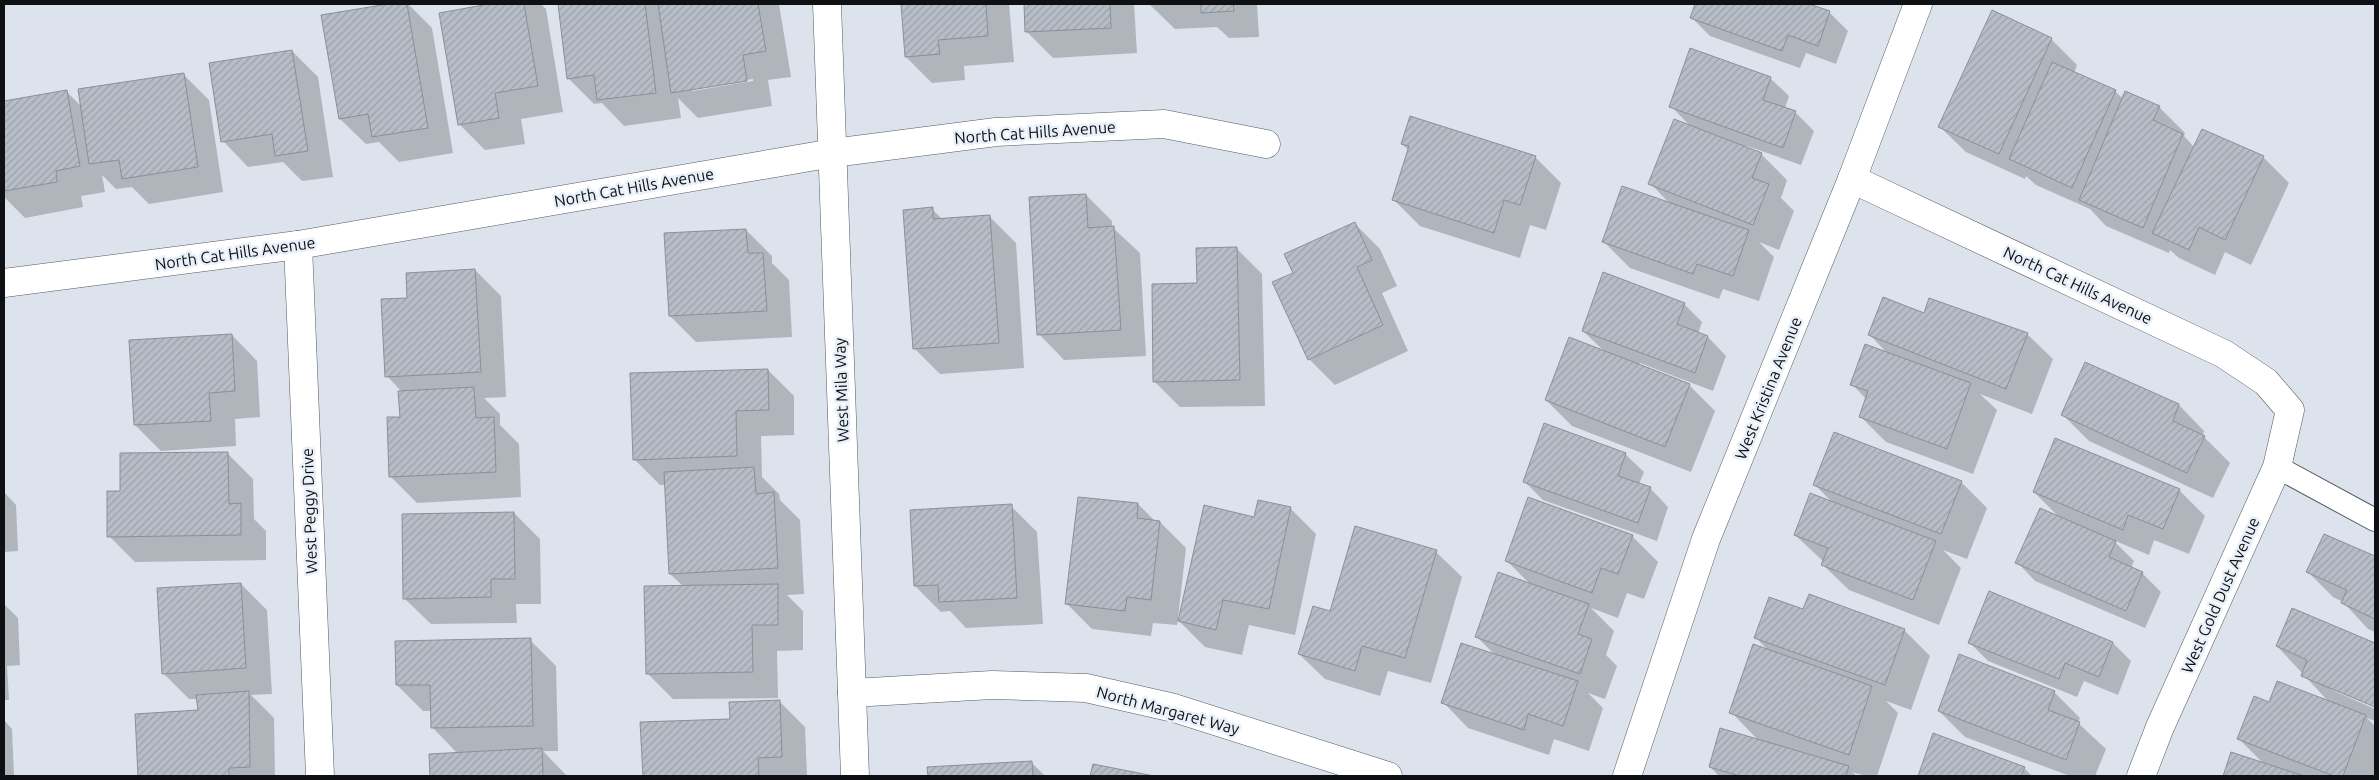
<svg xmlns="http://www.w3.org/2000/svg" width="2379" height="780" viewBox="0 0 2379 780" font-family="Ubuntu,sans-serif">
  <style>
    .shadow { fill: #0003; fill-rule: evenodd }
    .building { fill: url(#building-hatch); stroke: #899098 }
    .lines { fill: none; stroke-linecap: round; stroke-linejoin: round }
    .service-casing { stroke: #545a61; stroke-width: 24 }
    .minor-casing { stroke: #545a61; stroke-width: 29 }
    .service { stroke: #fff; stroke-width: 22 }
    .minor { stroke: #fff; stroke-width: 28 }
    .labels { text-anchor: middle; stroke-width: 5; stroke-linejoin: round; paint-order: stroke }
    .street-label { font-size: 16px; fill: #0e1013; stroke: #e9f0f9 }
  </style>
  <defs>
    <pattern id="building-hatch" width="6" height="6" patternUnits="userSpaceOnUse" patternTransform="scale(1.25)"><rect width="6" height="6" fill="#b6bdc6"/><path d="M-1 1l2-2M0 6l6-6M5 7l2-2" fill="none" stroke="#9ba1a9"/></pattern>
  </defs>
  <rect width="100%" height="100%" fill="#dce3ec"/>
  <g class="shadow">
    <polygon points="396,4 408,4 432,28 453,153 399,162 379,142 366,144 340,119 323,16"/>
    <polygon points="490,4 541,4 546,9 563,112 521,119 525,144 485,150 459,124"/>
    <path d="M559,4h220l12,73 -23,3 4,26 -74,12 -20,-20 3,20 -57,8 -22,-23 -8,1 -26,-26zM753,79v2l-61,10v-3z"/>
    <polygon points="902,4 1009,4 1014,62 964,66 965,80 932,83 906,57"/>
    <polygon points="1025,4 1134,4 1137,53 1053,58 1027,32"/>
    <polygon points="1149,4 1257,4 1259,37 1229,38 1217,27 1175,29"/>
    <polygon points="1696,4 1805,4 1829,12 1848,31 1836,64 1806,53 1800,68 1710,36 1691,17"/>
    <polygon points="2051,39 2077,65 2074,73 2115,91 2123,99 2159,107 2185,133 2184,136 2194,147 2263,157 2289,183 2251,265 2225,252 2215,275 2179,258 2170,250 2169,253 2106,226 2090,209 2036,185 2026,176 2025,179 1966,152 1940,127"/>
    <polygon points="292,51 318,77 333,177 302,181 283,162 248,167 223,141"/>
    <polygon points="183,74 209,100 223,192 149,204 132,187 116,189 102,175 105,192 81,196 83,207 25,218 4,197 4,102 67,92 82,107"/>
    <polygon points="1770,78 1789,96 1785,108 1795,112 1814,131 1801,165 1747,146 1746,148 1761,154 1787,180 1781,198 1794,211 1779,250 1759,242 1774,257 1759,301 1723,289 1719,299 1630,268 1604,242 1671,205 1650,183 1691,127 1671,106"/>
    <polygon points="1402,144 1535,157 1561,183 1546,230 1530,225 1520,258 1420,226 1394,200 1409,151"/>
    <polygon points="1086,195 1112,221 1112,227 1140,253 1146,356 1064,360 1039,334"/>
    <polygon points="932,209 943,220 990,217 1016,243 1024,368 940,374 914,348"/>
    <polygon points="1354,223 1380,249 1397,286 1382,293 1408,351 1335,385 1309,359 1294,273"/>
    <polygon points="746,230 772,256 772,263 789,280 792,337 696,342 670,316"/>
    <polygon points="1236,248 1262,274 1265,406 1180,407 1154,381 1198,284"/>
    <polygon points="475,270 501,296 506,397 484,398 500,414 500,425 519,444 521,497 417,503 391,477 401,418 402,392 387,376 409,299"/>
    <polygon points="1684,304 1702,322 1698,334 1708,337 1726,356 1713,391 1640,363 1639,366 1689,385 1715,411 1691,472 1572,426 1546,400 1605,352 1583,331"/>
    <polygon points="1925,314 2027,334 2053,359 2032,414 1980,394 1997,410 1973,474 1886,442 1860,416 1866,399 1852,384 1888,354 1870,335"/>
    <polygon points="232,335 257,361 260,417 235,419 236,446 161,451 135,425 131,341"/>
    <polygon points="768,370 794,396 794,435 761,436 762,477 779,494 780,500 800,520 804,594 787,595 803,611 803,650 777,651 778,698 673,699 647,673 683,586 670,574 666,485 660,485 634,459"/>
    <polygon points="2179,405 2204,431 2203,436 2230,463 2213,498 2089,441 2063,415"/>
    <polygon points="227,453 253,479 254,519 266,531 266,560 135,562 109,536 121,492"/>
    <polygon points="1625,454 1644,472 1639,484 1650,488 1668,507 1657,541 1543,500 1525,482"/>
    <polygon points="1961,482 1987,508 1967,559 1943,550 1961,568 1939,625 1849,590 1823,565 1824,562 1795,535 1833,503 1815,485"/>
    <polygon points="2179,490 2205,516 2189,554 2154,540 2149,555 2113,540 2134,561 2131,568 2142,573 2161,592 2145,628 2035,581 2017,562 2060,518 2034,492"/>
    <polygon points="4,492 16,505 18,551 4,552"/>
    <polygon points="1138,504 1155,521 1160,522 1186,548 1178,618 1180,618 1255,518 1290,508 1316,534 1295,635 1249,625 1242,655 1205,647 1178,620 1177,625 1153,623 1151,636 1092,629 1066,603"/>
    <polygon points="1011,506 1037,532 1043,624 966,628 950,611 941,612 915,586"/>
    <polygon points="514,513 540,539 541,604 516,604 517,623 431,624 405,599"/>
    <polygon points="2325,535 2375,557 2375,632 2368,629 2343,602 2333,597 2307,571"/>
    <polygon points="1632,536 1658,562 1644,599 1627,593 1618,618 1591,608 1614,631 1606,655 1617,666 1605,699 1588,693 1603,708 1589,751 1554,739 1549,755 1468,728 1443,702 1495,655 1477,637 1531,585 1507,561"/>
    <polygon points="1436,552 1462,577 1431,683 1388,671 1380,696 1325,679 1299,654 1331,613"/>
    <polygon points="4,558 5,590 4,590"/>
    <polygon points="241,584 267,610 272,694 251,695 274,718 275,776 140,776 136,715 199,712 198,699 189,699 163,673"/>
    <polygon points="4,604 18,618 20,665 7,666 9,700 4,700"/>
    <polygon points="2293,609 2375,644 2375,706 2332,687 2332,690 2375,709 2375,721 2367,718 2375,726 2375,776 2224,776 2231,754 2265,765 2239,739 2269,703 2329,702 2277,646"/>
    <polygon points="1804,611 1904,630 1930,656 1911,710 1886,701 1898,713 1877,776 1866,776 1852,772 1857,776 1719,776 1710,767 1760,742 1731,712 1769,651 1756,638"/>
    <polygon points="530,640 556,666 558,751 543,751 567,776 431,776 430,755 458,754 432,727 432,711 423,711 397,685"/>
    <polygon points="1970,643 2113,643 2131,661 2118,695 2084,681 2077,697 1988,661"/>
    <polygon points="2054,692 2080,718 2078,723 2106,749 2095,776 2070,776 1965,737 1939,711"/>
    <polygon points="779,701 805,727 807,776 644,776 642,724 731,720"/>
    <polygon points="4,720 12,729 14,776 4,776"/>
    <polygon points="1934,735 2024,768 2032,776 1919,776"/>
    <polygon points="1032,763 1045,776 929,776 929,768"/>
    <polygon points="1094,766 1148,776 1092,776"/>
  </g>
  <g class="building">
    <polygon points="388,4 407,4 428,128 372,137 368,114 339,119 321,15"/>
    <polygon points="489,4 524,4 538,86 495,93 499,118 458,125 439,13"/>
    <polygon points="558,4 645,4 656,93 597,100 594,75 567,79"/>
    <polygon points="658,4 758,4 766,51 743,55 747,81 671,93"/>
    <polygon points="901,4 986,4 988,36 938,40 940,54 905,57"/>
    <polygon points="1024,4 1110,4 1111,28 1025,32"/>
    <polygon points="1201,4 1233,4 1234,11 1201,13"/>
    <polygon points="1695,4 1809,4 1830,11 1818,46 1788,35 1782,51 1690,18"/>
    <polygon points="1992,10 2052,38 1999,154 1938,127"/>
    <polygon points="1690,48 1771,77 1763,100 1796,111 1783,148 1669,107"/>
    <polygon points="292,50 308,151 275,156 272,134 221,142 209,63"/>
    <polygon points="2052,62 2116,90 2072,188 2009,159"/>
    <polygon points="184,73 198,167 122,179 119,160 89,164 78,89"/>
    <polygon points="67,90 80,166 56,171 57,182 4,191 4,101"/>
    <polygon points="2125,91 2160,106 2153,120 2183,134 2143,228 2079,200"/>
    <polygon points="1410,116 1536,156 1520,205 1504,200 1494,233 1392,200 1409,146 1401,144"/>
    <polygon points="1674,119 1762,153 1752,178 1769,184 1753,225 1648,184"/>
    <polygon points="2202,129 2264,156 2225,240 2199,227 2189,250 2152,233"/>
    <polygon points="1622,186 1749,230 1733,276 1697,264 1693,274 1602,242"/>
    <polygon points="1086,194 1088,228 1114,226 1121,330 1037,335 1029,197"/>
    <polygon points="933,207 933,219 990,215 999,343 913,349 903,210"/>
    <polygon points="1355,222 1372,260 1357,267 1383,325 1308,360 1272,282 1293,273 1284,254"/>
    <polygon points="746,229 748,253 763,253 767,311 669,316 664,233"/>
    <polygon points="1237,247 1240,380 1153,382 1152,284 1197,283 1196,248"/>
    <polygon points="475,269 481,372 385,377 381,299 407,298 406,273"/>
    <polygon points="1603,272 1685,303 1677,324 1708,336 1695,373 1582,331"/>
    <polygon points="1883,297 1924,313 1929,298 2028,333 2006,389 1868,335"/>
    <polygon points="232,334 235,391 209,393 211,421 134,425 129,340"/>
    <polygon points="1569,337 1690,384 1665,447 1545,400"/>
    <polygon points="1865,344 1971,383 1947,449 1859,417 1868,391 1850,385"/>
    <polygon points="2085,362 2179,404 2173,421 2205,436 2187,473 2061,415"/>
    <polygon points="768,369 769,410 736,411 737,456 633,460 630,373"/>
    <polygon points="474,387 476,418 494,417 496,472 389,477 387,417 400,417 398,391"/>
    <polygon points="1544,423 1626,453 1618,476 1651,487 1638,523 1523,482"/>
    <polygon points="1834,432 1962,481 1941,534 1813,485"/>
    <polygon points="2055,438 2180,489 2163,529 2128,515 2123,530 2033,492"/>
    <polygon points="228,452 229,504 241,503 241,535 107,537 107,491 120,491 120,453"/>
    <polygon points="754,467 756,494 774,492 778,568 669,574 664,472"/>
    <polygon points="1810,493 1936,541 1913,600 1821,565 1828,548 1794,535"/>
    <polygon points="1078,497 1138,503 1137,518 1160,521 1151,600 1127,597 1125,611 1065,604"/>
    <polygon points="1528,497 1633,535 1618,574 1601,568 1592,593 1505,561"/>
    <polygon points="1258,500 1291,507 1269,609 1223,600 1216,630 1178,621 1204,505 1254,517"/>
    <polygon points="1012,504 1017,598 939,602 938,585 914,586 910,510"/>
    <polygon points="2040,508 2116,541 2109,557 2143,572 2126,611 2015,563"/>
    <polygon points="514,512 515,579 491,579 491,597 403,599 402,514"/>
    <polygon points="1355,526 1437,550 1405,658 1362,646 1355,671 1298,654 1313,606 1330,611"/>
    <polygon points="2324,534 2375,556 2375,619 2341,603 2347,590 2306,572"/>
    <polygon points="1498,572 1589,604 1578,634 1592,639 1580,674 1475,637"/>
    <polygon points="241,583 246,668 162,674 157,588"/>
    <polygon points="778,584 778,625 752,625 753,672 646,674 644,586"/>
    <polygon points="1989,591 2113,642 2099,677 2065,663 2059,679 1968,643"/>
    <polygon points="1809,594 1905,629 1885,685 1754,638 1769,597 1803,609"/>
    <polygon points="2292,608 2375,643 2375,707 2301,676 2307,660 2276,646"/>
    <polygon points="531,638 533,726 431,728 430,685 396,685 395,641"/>
    <polygon points="1461,643 1578,681 1563,726 1528,714 1524,730 1441,703"/>
    <polygon points="1753,644 1872,686 1849,755 1729,713"/>
    <polygon points="1959,654 2055,691 2048,710 2080,722 2066,760 1938,711"/>
    <polygon points="2277,681 2366,715 2343,776 2334,776 2237,739 2254,696 2269,702"/>
    <polygon points="249,691 250,767 229,768 229,776 138,776 135,714 198,710 196,695"/>
    <polygon points="780,700 782,757 758,758 759,776 643,776 640,722 730,719 729,702"/>
    <polygon points="1720,728 1849,766 1846,776 1740,776 1709,767"/>
    <polygon points="1933,733 2025,767 2021,776 1918,776"/>
    <polygon points="542,748 543,776 430,776 429,754"/>
    <polygon points="2231,752 2304,776 2223,776"/>
    <polygon points="1032,761 1033,776 928,776 927,767"/>
    <polygon points="1093,764 1154,776 1090,776"/>
  </g>
  <g class="lines">
    <g class="service-casing">
      <polyline id="service" points="2277,467 2375,520"/>
    </g>
    <g class="minor-casing">
      <g id="minor">
        <polyline points="827,4 855,776"/>
        <polyline points="1852,179 2224,354 2266,382 2290,410 2277,467 2160,727 2141,776"/>
        <polyline points="298,245 320,776"/>
        <polyline points="4,283 298,245 833,153 996,132 1164,124 1266,144"/>
        <polyline points="852,693 992,685 1086,688 1174,708 1388,776"/>
        <polyline points="1627,776 1706,539 1852,179 1918,4"/>
      </g>
    </g>
    <use href="#service" class="service"/>
    <use href="#minor" class="minor"/>
  </g>
  <g class="labels">
    <g class="street-label">
      <text transform="translate(1035 132) rotate(-4)" y="6">North Cat Hills Avenue</text>
      <text transform="translate(634 187) rotate(-10)" y="6">North Cat Hills Avenue</text>
      <text transform="translate(235 253) rotate(-8)" y="6">North Cat Hills Avenue</text>
      <text transform="translate(2078 285) rotate(25)" y="6">North Cat Hills Avenue</text>
      <text transform="translate(1768 388) rotate(-68)" y="6">West Kristina Avenue</text>
      <text transform="translate(841 390) rotate(-92)" y="6">West Mila Way</text>
      <text transform="translate(309 511) rotate(-92)" y="6">West Peggy Drive</text>
      <text transform="translate(2220 595) rotate(-66)" y="6">West Gold Dust Avenue</text>
      <text transform="translate(1168 710) rotate(15)" y="6">North Margaret Way</text>
    </g>
  </g>
  <rect width="2379" height="780" fill="none" stroke="#0e1013" stroke-width="10"/>
</svg>
